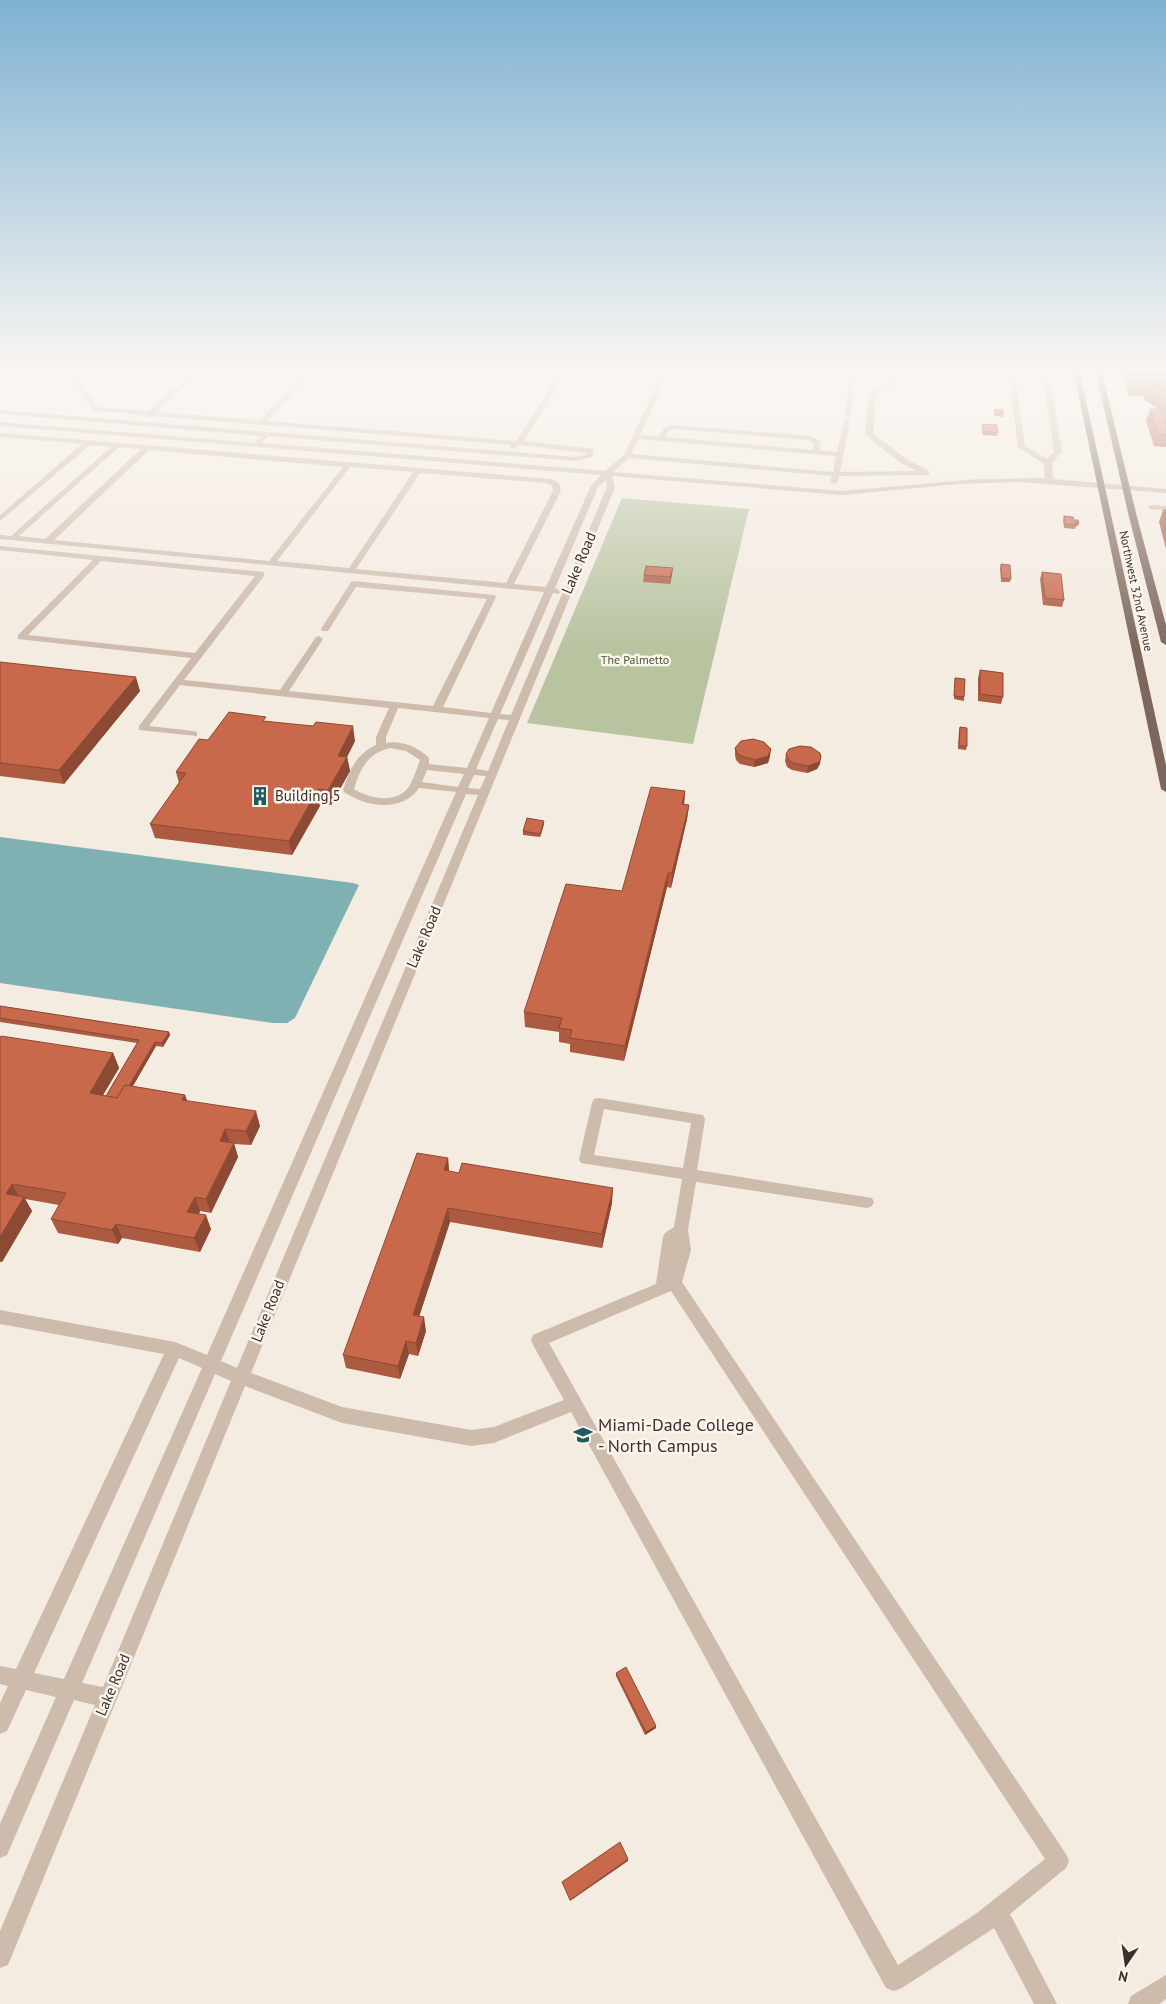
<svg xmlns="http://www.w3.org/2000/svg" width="1166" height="2004" viewBox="0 0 1166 2004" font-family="'PT Sans',sans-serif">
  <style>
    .green { fill: #b8c4a0 }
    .water { fill: #7fb0b2 }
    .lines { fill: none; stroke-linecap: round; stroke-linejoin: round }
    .minor { fill: #cdbbac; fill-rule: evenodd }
    .major { fill: #7d675c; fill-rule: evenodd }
    .wall { fill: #ac5a40 }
    .shaded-wall { fill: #8c4a34 }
    .building { fill: #c8694b; stroke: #8c4a34 }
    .labels { text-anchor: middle; stroke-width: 5; stroke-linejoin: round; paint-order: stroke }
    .far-street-label { font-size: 12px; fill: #3b302b; stroke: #fbf5ee }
    .far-park-label { font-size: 12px; fill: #4a5a2e; stroke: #fbf5ee }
    .street-label { font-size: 15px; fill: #3b302b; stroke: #fbf5ee }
    .poi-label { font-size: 15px; fill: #3b302b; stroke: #fbf5ee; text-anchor: start }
    .near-poi-label { font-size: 18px; fill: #3b302b; stroke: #fbf5ee; text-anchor: start }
  </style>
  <rect width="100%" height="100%" fill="#f4ebe1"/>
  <polygon class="green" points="622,498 749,509 693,744 527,723"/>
  <polygon class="water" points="0,837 353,883 359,885 295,1018 287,1023 273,1023 0,983"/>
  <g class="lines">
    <g class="minor">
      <polygon points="4,369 11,369 0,376 0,371"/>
      <path d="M65,369h6l26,38 51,4 49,-42h6l-47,43 104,8 48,-51h6l-47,52 250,20 45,-72h6l-44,72 70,8 -2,8 -17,4 -307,-25 -7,7 344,28 19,-16 40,-86h6l-30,66 19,2 5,-9 8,-3 139,11 10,6 -1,8 17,2 7,-31 3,-2 3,2 -10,51 77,-1 -16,-8 -36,-28 4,-40 20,-14 1,-7 11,-5h8l-14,7 -1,7 -19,13 -2,38 34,25 22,12v4l-90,1 -1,6 -4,2 -4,-2 2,-6 -203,-18 -16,14 229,19 137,-12 66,-1 -1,-14 -26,-17 -10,-78h6l11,77 22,13 7,-7 -12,-83h6l14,83 -10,11 1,16 113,10v4l-147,-11 -60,2 -117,11 -230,-19 3,11 -364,886 91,34 129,23 23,-3 70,-27 -31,-55 -2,-5 2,-5 123,-51 7,-47 2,-4 9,-6 8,-48 -101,-16 -2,-4 13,-56 2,-4 5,-1 104,17 2,4 -8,51 175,28 2,4 -2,4 -5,2 -171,-26 -8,48 3,20 -9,32 384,572 3,7 -3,7 -56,46 47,90h-23l-40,-76 -92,60 -8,3 -8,-3 -315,-576 -77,31 -23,3 -129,-23 -97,-37 -237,579 -8,3v-37l95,-226 -21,-5 -67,155 -7,3v-34l56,-127 -30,-7 -19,41 -7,3v-31l8,-17 -8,-2v-18l16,3 148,-315 -164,-30v-14l175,32 32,13 249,-563 -37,-4c-17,25 -53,19 -75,4l-1,-2c6,-19 13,-36 33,-45v-8l13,-29 -209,-23 -31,41 44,5 4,1v4l-58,-6v-4l52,-68 -173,-19v-4l75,-75 -93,-10v-4l264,26v4l-80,104 96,10 36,-53 3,-1 4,3 -34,52 144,15 54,-107 -131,-12 -28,44h-6l-1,-2 30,-47 3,-1 141,14 1,2 -53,110 48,6 53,-121 -544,-53v-4l11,1 100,-89 -21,-2 -90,76v-6l82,-71 -82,-7v-4l551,46 8,4 2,8 -47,93 32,3 45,-101 10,-11 -601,-49v-4l254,21 7,-7 -261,-22v-4l575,47 10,-2 2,-2 -67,-8 -7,4 -4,-2 3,-2 -360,-29 -5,2 -3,-3 -49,-4 -2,-1zM673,429l136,11 4,3v7l-147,-13 3,-7zM638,439l198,17 -3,16 -202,-18zM119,447l22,2 -96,90 -26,-3zM149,450l194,17 -74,94 -215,-21zM350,467l63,5 -64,96 -72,-7zM420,473l126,10 6,3 1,5 -47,92 -150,-14zM606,480l1,7 -96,228 -11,-1 53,-121 5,1 4,-3 -7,-3 43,-101zM101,561l154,15 -60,77 -167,-18zM398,708l91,10 -22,50 -38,-4v-6c-11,-11 -28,-18 -43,-15v-6zM498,719l11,1 -21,51 -12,-2zM390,748l16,3 14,9c-3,8 -6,18 -10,25 -12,20 -40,14 -56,4 6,-20 14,-36 36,-41zM427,770l37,4 -6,13 -36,-5zM474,775l12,1 -6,13 -12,-1zM466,794l12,1 -241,573 -16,-7zM604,1109l87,14 -8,45 -89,-13zM671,1291l374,568 -68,54 -79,52 -349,-622zM179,1358l23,10 -138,311 -30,-6zM215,1374l16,7 -128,306 -21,-4z"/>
      <polygon points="850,369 856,369 851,415 848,417 845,415"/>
      <polygon points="1149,505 1166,506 1166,510 1149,509"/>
      <polygon points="1166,1975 1166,1999 1159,2004 1128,2004 1131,1996"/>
    </g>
    <g class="major">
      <polygon points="1073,369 1079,369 1166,765 1166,792 1161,789"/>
      <polygon points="1095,369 1101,369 1137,517 1166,625 1166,645 1161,642 1129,517"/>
    </g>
  </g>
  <g class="wall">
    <polygon points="1120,369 1166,369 1166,447 1154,446 1146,421 1150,409 1156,409 1157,408 1143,399 1144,396 1129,396"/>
    <polygon points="995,409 1003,414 1003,417 994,416"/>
    <polygon points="982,424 998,433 997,436 982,435"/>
    <polygon points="1163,510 1166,510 1166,549 1159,522"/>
    <polygon points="1064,516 1074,520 1079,523 1078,526 1076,526 1075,529 1064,528 1063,520"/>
    <polygon points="1001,564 1011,579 1010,582 1001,582 1000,568"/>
    <polygon points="1042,572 1064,600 1062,607 1043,605 1040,579"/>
    <polygon points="644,575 672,575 670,584 643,582"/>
    <polygon points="0,662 140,691 64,784 0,776"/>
    <polygon points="980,670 1003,697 1001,704 978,701 978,678"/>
    <polygon points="955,678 964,697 964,701 954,699"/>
    <polygon points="267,721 355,741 347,757 350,771 331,805 321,804 292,855 155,838 150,824 179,783 176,772 208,740"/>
    <polygon points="960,727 967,746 966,750 958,749 959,731"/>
    <polygon points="735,748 770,756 768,763 754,767 740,764 736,760 735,755"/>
    <polygon points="786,754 820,764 817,769 807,773 792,770 787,767 785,761"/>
    <polygon points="685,791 684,804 689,805 687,819 671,888 667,887 624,1061 570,1052 570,1044 559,1042 559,1032 525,1027 524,1012 622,891"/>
    <polygon points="544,824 540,837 523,835 523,831"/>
    <polygon points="0,1006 169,1032 170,1035 163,1047 156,1046 133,1086 185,1095 187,1101 260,1126 251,1145 234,1144 238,1157 211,1213 200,1211 199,1214 211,1229 200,1252 122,1238 118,1244 58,1233 51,1219 59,1205 25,1199 32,1211 2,1262 0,1262 0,1038 113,1053 119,1068 103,1095 106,1096 137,1043 0,1022"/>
    <polygon points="448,1158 449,1171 612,1203 602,1248 450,1222 419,1317 426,1331 418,1356 409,1354 400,1379 346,1368 343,1355"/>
    <polygon points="616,1673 656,1726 656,1728 645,1735 616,1676"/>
  </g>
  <g class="shaded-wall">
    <polygon points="673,568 672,575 670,584 670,577"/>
    <polygon points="136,677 140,691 64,784 59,770"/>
    <polygon points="353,726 355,741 346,759 347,757 350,771 331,805 328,790 338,756"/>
    <polygon points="771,749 770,756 768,763 754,767 755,760"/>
    <polygon points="821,757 820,764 817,769 807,773 808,766"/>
    <polygon points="318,789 321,804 292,855 289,841"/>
    <polygon points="685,791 684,806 682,804"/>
    <polygon points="689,805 687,819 671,888 672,873"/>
    <polygon points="544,821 544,824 540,837 540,834"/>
    <polygon points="668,873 667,887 624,1061 625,1046"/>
    <polygon points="169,1032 170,1035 163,1047 162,1043"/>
    <polygon points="155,1042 156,1046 120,1108 119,1104"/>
    <polygon points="113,1053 119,1068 96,1107 90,1093"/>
    <polygon points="185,1095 190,1109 182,1100"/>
    <polygon points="256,1111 260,1126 251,1145 246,1131"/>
    <polygon points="225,1129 230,1143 220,1141"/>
    <polygon points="234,1143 238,1157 211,1213 206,1199"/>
    <polygon points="448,1158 449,1173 444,1170"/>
    <polygon points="12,1184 20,1198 6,1194"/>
    <polygon points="613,1188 612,1203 602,1248 602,1234"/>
    <polygon points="24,1197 32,1211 2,1262 0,1260 0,1237"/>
    <polygon points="195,1197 200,1211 193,1226 187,1212"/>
    <polygon points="448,1208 450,1222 415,1329 413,1315"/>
    <polygon points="206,1215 211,1229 200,1252 194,1238"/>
    <polygon points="116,1224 122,1238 118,1244 112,1230"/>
    <polygon points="424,1317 426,1331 418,1356 416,1343"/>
    <polygon points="406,1341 409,1354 400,1379 398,1366"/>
    <polygon points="656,1726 656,1728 645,1735 646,1732"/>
    <polygon points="628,1859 628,1861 570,1901 570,1900"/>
  </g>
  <g class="building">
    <polygon points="1127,369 1166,369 1166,386 1132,384"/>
    <polygon points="1154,387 1166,395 1166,409 1160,398 1163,398 1147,388"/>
    <polygon points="995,409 1003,410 1003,414 995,413"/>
    <polygon points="1150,409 1166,410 1166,435 1158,434"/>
    <polygon points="982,424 997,425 998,433 983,431"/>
    <polygon points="1163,510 1166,510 1166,520"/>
    <polygon points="1064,516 1073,517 1074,520 1078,520 1079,523 1075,522 1076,525 1065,524"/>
    <polygon points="1001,564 1010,565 1011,579 1002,578"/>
    <polygon points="646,566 673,568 670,577 644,575"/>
    <polygon points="1042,572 1061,574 1064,600 1045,598"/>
    <polygon points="0,662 136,677 59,770 0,763"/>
    <polygon points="980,670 1003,673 1003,697 980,694"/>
    <polygon points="955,678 965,679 964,697 954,696"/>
    <polygon points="229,712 266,717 263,721 313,726 316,722 353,726 338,756 347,757 328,790 318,789 289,841 150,824 186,773 176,772 199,739 208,740"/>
    <polygon points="960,727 967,728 967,746 959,746"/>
    <polygon points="753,739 764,742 771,749 768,756 755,760 741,756 737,753 735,748 741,741"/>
    <polygon points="800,746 811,747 820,753 821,757 819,762 808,766 793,763 788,759 786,754 789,749"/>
    <polygon points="651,787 685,791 682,804 689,805 672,873 668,873 625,1046 570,1038 572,1030 559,1028 562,1018 524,1012 566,884 622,891"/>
    <polygon points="527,818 544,821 540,834 523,831"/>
    <polygon points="0,1006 169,1032 162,1043 155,1042 129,1086 125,1085 117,1098 106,1096 139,1040 0,1018"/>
    <polygon points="1,1036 113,1053 90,1093 117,1098 125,1085 185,1095 182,1100 256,1111 246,1131 225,1129 220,1141 234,1143 206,1199 195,1197 187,1212 206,1215 194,1238 116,1224 112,1230 51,1219 66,1193 12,1184 6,1194 24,1197 0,1237 0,1038"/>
    <polygon points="417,1153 448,1158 444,1170 459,1173 462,1163 613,1188 602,1234 448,1208 413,1315 424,1317 416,1343 406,1341 398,1366 343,1355"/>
    <polygon points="626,1667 656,1726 646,1732 616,1673"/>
    <polygon points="620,1842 628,1859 570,1900 562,1882"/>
  </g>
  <linearGradient id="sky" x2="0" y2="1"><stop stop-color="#7eb2d2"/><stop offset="0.57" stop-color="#faf6f2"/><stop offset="1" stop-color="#faf6f2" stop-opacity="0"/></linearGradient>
  <rect width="1166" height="649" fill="url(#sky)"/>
  <defs>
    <g id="building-bare" transform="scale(1.5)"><path d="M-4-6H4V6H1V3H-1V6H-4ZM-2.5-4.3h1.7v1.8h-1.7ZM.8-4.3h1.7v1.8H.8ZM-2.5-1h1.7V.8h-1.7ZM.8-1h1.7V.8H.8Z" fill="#1f5a5e" stroke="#fbf5ee" stroke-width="2.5" paint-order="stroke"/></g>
    <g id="university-bare" transform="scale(1.5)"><path d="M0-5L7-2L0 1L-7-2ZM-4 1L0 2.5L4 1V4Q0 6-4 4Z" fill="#1f5a5e" stroke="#fbf5ee" stroke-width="2.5" paint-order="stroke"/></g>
  </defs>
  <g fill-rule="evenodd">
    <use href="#building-bare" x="260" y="796"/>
    <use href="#university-bare" x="583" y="1435"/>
  </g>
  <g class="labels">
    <g class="far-street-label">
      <text transform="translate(1136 591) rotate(78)" y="4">Northwest 32nd Avenue</text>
    </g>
    <g class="far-park-label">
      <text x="635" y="664">The Palmetto</text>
    </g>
    <g class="street-label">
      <text transform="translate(579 563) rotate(-67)" y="5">Lake Road</text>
      <text transform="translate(424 937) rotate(-67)" y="5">Lake Road</text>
      <text transform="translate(268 1311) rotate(-68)" y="5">Lake Road</text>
      <text transform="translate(113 1685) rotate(-67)" y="5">Lake Road</text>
    </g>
    <g class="poi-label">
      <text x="275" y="801">Building 5</text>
    </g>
    <g class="near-poi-label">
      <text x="598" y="1431">Miami-Dade College<tspan x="598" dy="21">- North Campus</tspan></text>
    </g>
  </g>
  <g transform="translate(1126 1964) rotate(193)" stroke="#fbf5ee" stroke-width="4" paint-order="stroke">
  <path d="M0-4L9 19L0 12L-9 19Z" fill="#3b302b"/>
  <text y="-8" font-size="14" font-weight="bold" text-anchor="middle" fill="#3b302b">N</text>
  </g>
</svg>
